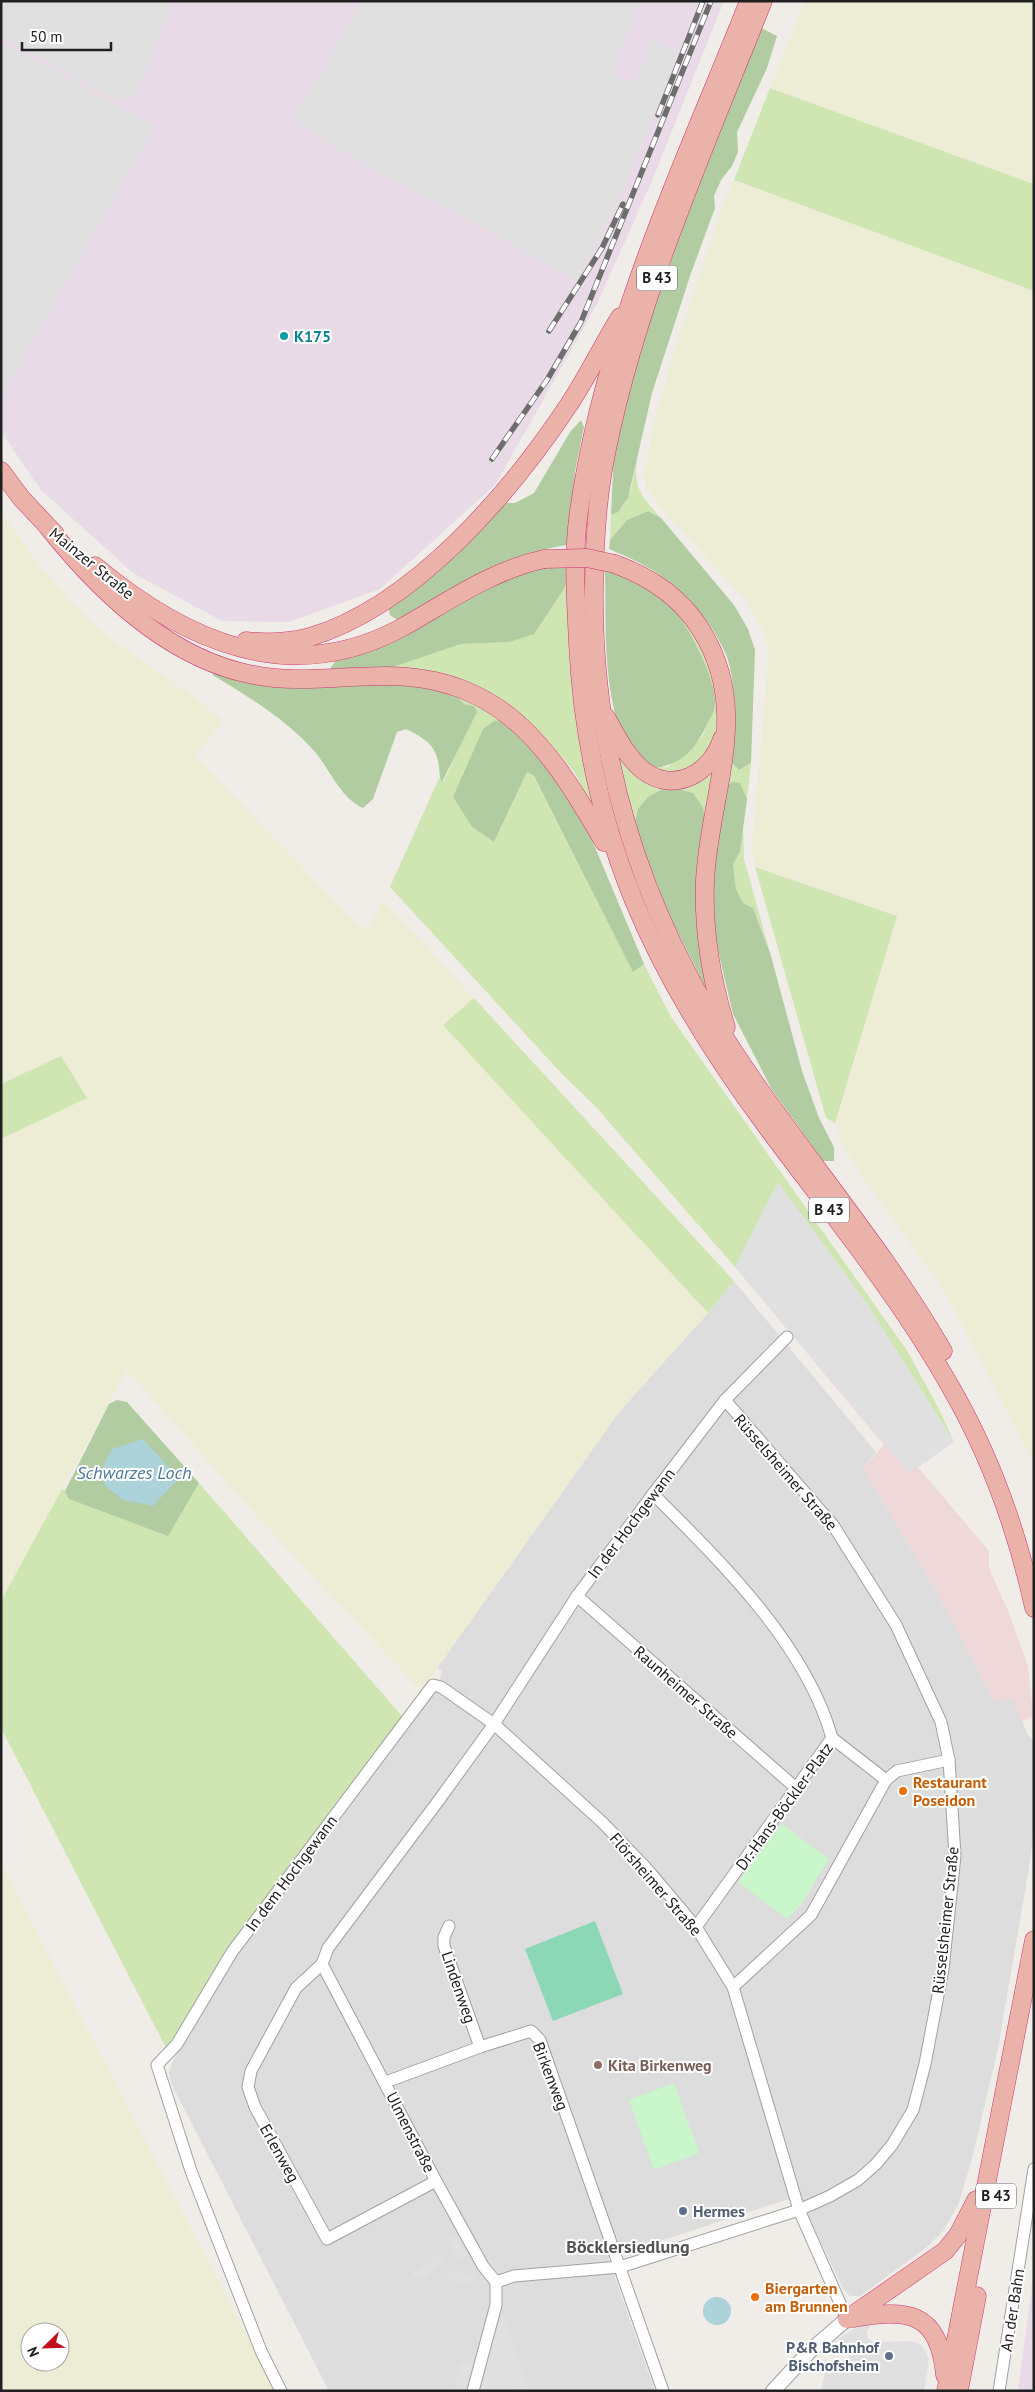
<svg xmlns="http://www.w3.org/2000/svg" width="1035" height="2392" viewBox="0 0 1035 2392" font-family="'PT Sans',sans-serif">
  <style>
    .residential { fill: #dedddd }
    .commercial { fill: #efd8d9 }
    .industrial { fill: #e8dae7 }
    .farmland { fill: #ededd5; fill-rule: evenodd }
    .grass { fill: #cfe5b2 }
    .forest { fill: #b0cca0 }
    .park { fill: #c9f6ca }
    .pitch { fill: #8cd8b6 }
    .parking { fill: #e0e0e0 }
    .water { fill: #acd2da }
    .lines { fill: none; stroke-linecap: round; stroke-linejoin: round }
    .minor-casing { stroke: #a1a1a1; stroke-width: 13 }
    .tertiary-casing { stroke: #a1a1a1; stroke-width: 16 }
    .trunk-casing { stroke: #cd3573; stroke-width: 19 }
    .minor { stroke: #fff; stroke-width: 11 }
    .tertiary { stroke: #fff; stroke-width: 14 }
    .trunk { stroke: #eab2a8; stroke-width: 18 }
    .rail-casing { stroke: #6e6e6e; stroke-width: 5.5 }
    .rail { stroke: #fff; stroke-width: 4; stroke-dasharray: 11; stroke-linecap: butt }
    .trunk-bridge-casing { stroke: #cd3573; stroke-width: 19; stroke-linecap: butt }
    .trunk-bridge { stroke: #eab2a8; stroke-width: 18 }
    .culture-dot { fill: #0f9aa8; stroke: #fff; stroke-width: 2 }
    .food-dot { fill: #e8710a; stroke: #fff; stroke-width: 2 }
    .education-dot { fill: #8d6e63; stroke: #fff; stroke-width: 2 }
    .service-dot { fill: #5c6f8a; stroke: #fff; stroke-width: 2 }
    .labels { text-anchor: middle; stroke-width: 4; stroke-linejoin: round; paint-order: stroke }
    .shield { fill: #fff; stroke: #636363; stroke-width: 1 }
    .shield-label { font-size: 15px; font-weight: bold; fill: #202020 }
    .culture-label { font-size: 16px; font-weight: bold; fill: #0d838f; stroke: #fff; text-anchor: start }
    .street-label { font-size: 16px; fill: #202020; stroke: #fff }
    .food-label { font-size: 16px; font-weight: bold; fill: #c56008; stroke: #fff; text-anchor: start }
    .education-label { font-size: 16px; font-weight: bold; fill: #785e54; stroke: #fff; text-anchor: start }
    .service-label { font-size: 16px; font-weight: bold; fill: #4e5e75; stroke: #fff; text-anchor: start }
    .water-label { font-size: 18px; font-style: italic; fill: #4d789a; stroke: #fff }
    .neighbourhood-label { font-size: 18px; font-weight: bold; fill: #535353; stroke: #fff }
  </style>
  <rect width="100%" height="100%" fill="#f0ede8"/>
  <polygon class="residential" points="734,1281 876,1452 863,1468 934,1587 995,1702 1012,1698 1028,1735 1034,1741 1034,1830 1029,1868 998,2048 973,2155 959,2203 944,2230 927,2247 860,2296 850,2296 844,2290 810,2221 801,2195 608,2258 655,2391 329,2391 171,2083 169,2072 173,2061 233,1956 429,1695 440,1679 442,1672 438,1667 619,1412 708,1313"/>
  <polygon class="commercial" points="735,1267 954,1442 918,1467 989,1551 989,1569 1007,1608 1028,1666 1033,1716 1021,1722 1012,1698 995,1702 934,1587 863,1468 884,1445"/>
  <g class="industrial">
    <polygon points="1,1 724,1 652,181 597,304 496,484 380,589 289,622 222,621 133,573 41,490 1,432"/>
    <polygon points="1034,2270 1034,2391 1018,2391"/>
  </g>
  <g class="farmland">
    <polygon points="805,1 1034,1 1034,184 770,88"/>
    <polygon points="734,180 1034,291 1034,1464 944,1290 862,1176 843,1146 835,1123 897,916 755,867 752,846 769,651 765,634 748,603 659,506 647,489 644,475 654,423 672,358 724,202"/>
    <polygon points="1,512 42,569 73,604 108,637 193,696 223,721 195,756 365,932 383,900 474,998 444,1025 708,1313 619,1412 421,1691 261,1521 127,1370 1,1601 1,1139 87,1098 61,1056 1,1084"/>
    <path d="M1,1863l246,473 28,55h-274zM30,2332h30v30h-30z"/>
  </g>
  <g class="grass">
    <polygon points="770,88 1034,184 1034,291 734,180"/>
    <path d="M638,447c-4,39 -3,42 23,71l-14,-7 -20,9 -17,20 1,-25c23,-8 23,-47 27,-68z"/>
    <polygon points="569,568 568,633 574,694 601,826 575,773 541,733 500,701 381,671 461,644 509,642"/>
    <polygon points="674,607 687,618 713,667 722,719 708,754 684,773 668,774 654,768 668,767 702,737 715,705"/>
    <polygon points="450,689 502,716 453,797 472,827 494,842 527,772 534,776 633,971 644,964 671,1017 908,1352 941,1413 954,1442 867,1304 778,1183 735,1267 595,1106 562,1074 390,887 439,778 443,782 448,773 474,706 464,704"/>
    <polygon points="614,741 662,785 716,760 707,825 693,793 677,789 661,790 634,827"/>
    <polygon points="732,763 739,770 751,763 747,799 740,783 725,789"/>
    <polygon points="743,826 744,859 771,956 753,908 743,903 736,889 733,864 740,852"/>
    <polygon points="755,867 897,916 835,1123 826,1118"/>
    <polygon points="474,998 734,1281 708,1313 443,1025"/>
    <polygon points="61,1056 87,1098 1,1139 1,1084"/>
    <polygon points="199,1483 402,1716 294,1863 227,1949 175,2040 166,2048 1,1728 1,1601 62,1489 65,1491 69,1499 168,1535"/>
  </g>
  <g class="forest">
    <polygon points="761,28 777,36 767,68 737,132 738,152 732,166 721,180 714,196 715,208 691,273 652,393 628,498 618,512 611,515 614,452 630,386 653,311 685,222"/>
    <path d="M581,420l3,7 -9,44 -3,73c-39,6 -74,18 -109,38 -22,12 -42,30 -66,38l-7,-5 -2,-9 113,-103h14l19,-10 36,-61z"/>
    <path d="M648,511l13,7 73,87 14,24 7,21 -4,113 -12,7 -7,-7c2,-32 5,-63 -2,-95 -3,-16 -13,-32 -22,-45 -27,-38 -55,-56 -99,-74l1,-9 17,-20z"/>
    <polygon points="541,567 569,568 565,587 534,634 509,642 461,644 381,671 334,673 330,669 336,660 487,586"/>
    <path d="M612,570c15,7 36,13 49,23 19,17 57,85 54,111 0,6 -4,13 -7,18 -11,25 -25,43 -54,46 -13,-11 -27,-23 -34,-40 -17,-43 -14,-111 -15,-157z"/>
    <path d="M210,670l164,11 76,8 14,15 10,2 3,6 -35,70c-3,-5 -2,-9 -3,-15 -2,-22 -15,-29 -33,-38l-9,3 -24,67 -10,9c-22,-10 -32,-36 -47,-55 -28,-32 -65,-55 -102,-77z"/>
    <polygon points="502,720 528,737 584,821 644,964 633,972 534,776 527,772 494,842 472,827 453,797 483,729 494,721"/>
    <polygon points="732,782 740,783 747,799 740,852 733,864 736,889 743,903 753,908 771,956 802,1071 819,1118 834,1147 834,1161 823,1161 771,1088 733,1014 716,942 713,890 719,823 725,789"/>
    <polygon points="677,789 693,793 703,808 707,825 710,996 671,919 634,827 638,809 648,797 661,790"/>
    <polygon points="117,1400 127,1402 199,1483 168,1536 69,1499 65,1491 109,1404"/>
  </g>
  <g class="park">
    <polygon points="782,1824 829,1859 800,1906 787,1919 738,1882"/>
    <polygon points="674,2083 699,2153 654,2170 629,2100"/>
  </g>
  <polygon class="pitch" points="595,1921 623,1994 553,2021 525,1949"/>
  <g class="parking">
    <polygon points="5,1 173,1 137,93 118,102 1,36 1,9"/>
    <polygon points="361,1 640,1 611,73 635,84 652,41 677,52 657,108 615,208 577,280 326,142 294,119 296,108 322,73"/>
    <polygon points="1,42 155,126 1,397"/>
    <polygon points="778,1182 867,1304 954,1442 909,1473 735,1267"/>
    <polygon points="455,2235 467,2257 459,2261 447,2239"/>
    <polygon points="443,2252 447,2258 423,2279 410,2274"/>
    <polygon points="450,2270 475,2276 473,2285 447,2279"/>
    <polygon points="502,2312 529,2389 480,2391"/>
    <polygon points="872,2322 867,2332 868,2338 874,2342 910,2341 922,2345 929,2359 924,2391 821,2391 825,2372 851,2355 849,2346 836,2340 854,2329"/>
    <polygon points="473,2361 464,2391 454,2391 461,2364"/>
  </g>
  <g class="water">
    <polygon points="143,1439 179,1478 153,1506 123,1500 105,1486 103,1466 112,1449"/>
    <circle cx="717" cy="2311" r="14"/>
  </g>
  <g class="lines">
    <g class="minor-casing">
      <g id="minor">
        <path d="M653,1494c67,67 153,150 179,244"/>
        <polyline points="577,1596 796,1788"/>
        <polyline points="832,1738 886,1780"/>
        <polyline points="449,1926 444,1937 444,1946 480,2047"/>
        <polyline points="696,1927 832,1738"/>
        <polyline points="322,1964 436,2181 483,2266 496,2282"/>
        <polyline points="733,1987 811,1915 886,1780 897,1771 949,1760"/>
        <polyline points="386,2082 480,2047 531,2031 540,2040 663,2391"/>
        <polyline points="436,2181 327,2239 255,2107 248,2087 251,2071 296,1988 322,1964 328,1948 439,1800 494,1724 577,1596 653,1494 725,1400 787,1337"/>
        <polyline points="496,2282 514,2276 620,2267 799,2210 830,2196 858,2180 876,2164 892,2145 913,2110 925,2064 943,1969 955,1856 949,1760 941,1722 896,1625 833,1525 725,1400"/>
        <polyline points="281,2391 261,2351 191,2171 157,2065 177,2044 232,1952 433,1685 441,1687 494,1724 603,1823 648,1870 696,1927 733,1987 799,2210 847,2319"/>
        <polyline points="473,2391 496,2305 496,2282"/>
        <polyline points="999,2391 1034,2169"/>
      </g>
    </g>
    <g class="tertiary-casing">
      <polyline id="tertiary" points="773,2391 811,2350 847,2319"/>
    </g>
    <g class="trunk-casing">
      <g id="trunk">
        <path d="M749,1c-67,168 -148,338 -171,518 -5,40 -2,83 0,124 9,191 76,332 189,484 63,85 131,167 183,259 40,69 67,144 84,222"/>
        <path d="M763,1c-59,149 -132,311 -160,469 -7,41 -9,83 -9,125 -1,145 38,283 110,409 71,121 168,225 239,347"/>
        <polyline points="1,471 22,499 55,534"/>
        <path d="M48,527c50,63 119,130 201,147 45,10 90,2 136,2 118,0 166,74 219,166"/>
        <path d="M615,564c35,13 66,33 86,66 52,82 8,164 4,251 -2,51 6,98 21,146"/>
        <path d="M95,566c90,75 194,122 306,62 47,-26 89,-57 143,-69"/>
        <path d="M246,641c21,2 43,2 64,-4 104,-31 200,-144 258,-231 19,-28 34,-60 52,-89"/>
        <path d="M606,717c10,18 21,41 38,54 31,23 67,2 78,-32"/>
        <path d="M853,2318c55,-9 86,-7 92,57"/>
        <polyline points="847,2319 945,2251 958,2235 976,2200"/>
        <polyline points="959,2390 977,2296"/>
        <polyline points="946,2391 1034,1940"/>
      </g>
    </g>
    <use href="#minor" class="minor"/>
    <use href="#tertiary" class="tertiary"/>
    <use href="#trunk" class="trunk"/>
    <g class="rail-casing">
      <g id="rail">
        <polyline points="658,115 703,1"/>
        <polyline points="549,331 602,248 623,204"/>
        <polyline points="492,459 547,380 581,322 711,1"/>
      </g>
    </g>
    <use href="#rail" class="rail"/>
    <g class="trunk-bridge-casing">
      <polyline id="trunk-bridge" points="544,559 587,558 615,564"/>
    </g>
    <use href="#trunk-bridge" class="trunk-bridge"/>
  </g>
  <circle class="culture-dot" cx="284" cy="336" r="5"/>
  <g class="food-dot">
    <circle cx="903" cy="1791" r="5"/>
    <circle cx="755" cy="2297" r="5"/>
  </g>
  <circle class="education-dot" cx="598" cy="2065" r="5"/>
  <g class="service-dot">
    <circle cx="683" cy="2211" r="5"/>
    <circle cx="889" cy="2356" r="5"/>
  </g>
  <g class="labels">
    <g class="shield">
      <rect x="637" y="265.5" width="40" height="25" rx="4"/>
      <rect x="809" y="1197.5" width="40" height="25" rx="4"/>
      <rect x="976" y="2183.5" width="40" height="25" rx="4"/>
    </g>
    <g class="shield-label">
      <text x="657" y="283">B 43</text>
      <text x="829" y="1215">B 43</text>
      <text x="996" y="2201">B 43</text>
    </g>
    <g class="culture-label">
      <text x="294" y="342">K175</text>
    </g>
    <g class="street-label">
      <text transform="translate(92 563) rotate(39)" y="6">Mainzer Straße</text>
      <text transform="translate(786 1472) rotate(49)" y="6">Rüsselsheimer Straße</text>
      <text transform="translate(631 1523) rotate(-53)" y="6">In der Hochgewann</text>
      <text transform="translate(686 1692) rotate(41)" y="6">Raunheimer Straße</text>
      <text transform="translate(784 1806) rotate(-54)" y="6">Dr.-Hans-Böckler-Platz</text>
      <text transform="translate(291 1873) rotate(-53)" y="6">In dem Hochgewann</text>
      <text transform="translate(656 1884) rotate(49)" y="6">Flörsheimer Straße</text>
      <text transform="translate(945 1920) rotate(-84)" y="6">Rüsselsheimer Straße</text>
      <text transform="translate(459 1987) rotate(71)" y="6">Lindenweg</text>
      <text transform="translate(551 2076) rotate(69)" y="6">Birkenweg</text>
      <text transform="translate(411 2132) rotate(63)" y="6">Ulmenstraße</text>
      <text transform="translate(280 2153) rotate(61)" y="6">Erlenweg</text>
      <text transform="translate(1012 2310) rotate(-81)" y="6">An der Bahn</text>
    </g>
    <g class="food-label">
      <text x="913" y="1788">Restaurant<tspan x="913" dy="18">Poseidon</tspan></text>
      <text x="765" y="2294">Biergarten<tspan x="765" dy="18">am Brunnen</tspan></text>
    </g>
    <g class="education-label">
      <text x="608" y="2071">Kita Birkenweg</text>
    </g>
    <g class="service-label">
      <text x="693" y="2217">Hermes</text>
      <text x="879" y="2353" text-anchor="end">P&amp;R Bahnhof<tspan x="879" dy="18">Bischofsheim</tspan></text>
    </g>
    <g class="water-label">
      <text x="134" y="1479">Schwarzes Loch</text>
    </g>
    <g class="neighbourhood-label">
      <text x="628" y="2253">Böcklersiedlung</text>
    </g>
  </g>
  <rect width="1035" height="2392" fill="none" stroke="#202020" stroke-width="5"/>
  <g transform="translate(45 2347) rotate(247)"><circle r="24" fill="#ffffff" stroke="#a6a6a6"/>
  <path d="M0-4L9 19L0 12L-9 19Z" fill="#c0101c"/>
  <text y="-8" font-size="14" font-weight="bold" text-anchor="middle" fill="#202020">N</text>
  </g>
  <path d="M22 42v8h89v-8" fill="none" stroke="#202020" stroke-width="2.5"/>
  <text x="30" y="42" font-size="15" fill="#202020" stroke="#ffffff" stroke-width="4" paint-order="stroke">50 m</text>
</svg>
